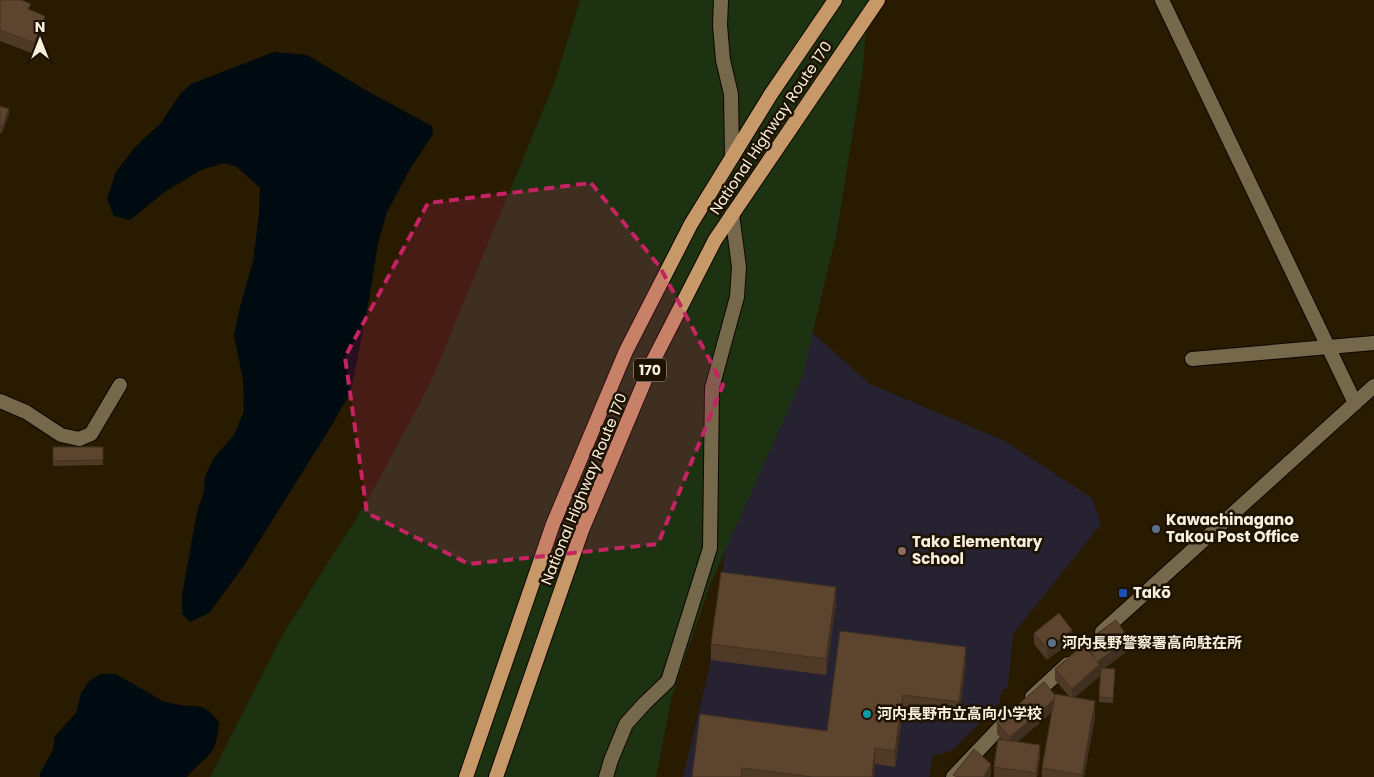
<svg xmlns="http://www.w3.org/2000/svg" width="1374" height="777" viewBox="0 0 1374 777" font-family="Poppins,'Noto Sans JP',sans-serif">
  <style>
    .education { fill: #262232 }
    .green { fill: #1d3210 }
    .water { fill: #000b11 }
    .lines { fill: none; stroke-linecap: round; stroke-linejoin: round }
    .minor-casing { stroke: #100600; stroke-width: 16 }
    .secondary-casing { stroke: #100600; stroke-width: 16 }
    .trunk-casing { stroke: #100600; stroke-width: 16 }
    .minor { stroke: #76684a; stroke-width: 14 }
    .secondary { stroke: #76684a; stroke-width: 14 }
    .trunk { stroke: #c79968; stroke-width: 14 }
    .wall { fill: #4f3a28 }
    .shaded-wall { fill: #403020 }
    .building { fill: #5c442e; stroke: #403020 }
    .marked { fill: #c52362; fill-opacity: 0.2; stroke: #c52362; stroke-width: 4; stroke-dasharray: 10 6; stroke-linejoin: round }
    .service-dot { fill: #5c6f8a; stroke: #1e1200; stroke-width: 2 }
    .education-dot { fill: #8d6e63; stroke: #1e1200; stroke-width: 2 }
    .transit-dot { fill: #1a4fb4; stroke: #1e1200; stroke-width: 2 }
    .culture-dot { fill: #0f9aa8; stroke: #1e1200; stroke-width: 2 }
    .labels { text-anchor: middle; stroke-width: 5; stroke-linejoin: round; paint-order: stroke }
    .shield { fill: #1e1200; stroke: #b7ad9c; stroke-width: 1 }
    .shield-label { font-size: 14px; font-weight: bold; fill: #f8f0df }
    .street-label { font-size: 15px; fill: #f8f0df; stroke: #1e1200 }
    .poi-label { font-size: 15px; font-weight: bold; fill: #f8f0df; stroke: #1e1200; text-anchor: start }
  </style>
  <rect width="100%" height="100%" fill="#281b00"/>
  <polygon class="education" points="796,318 870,384 1005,441 1092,498 1101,524 1013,634 1008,687 1001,691 1000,702 953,750 933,756 929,777 683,777 709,669 722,578 731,492"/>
  <polygon class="green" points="580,0 868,0 863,70 836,236 801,381 710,585 672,696 656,777 210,777 283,634 369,498 430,384 555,81"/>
  <g class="water">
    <polygon points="274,52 307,55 369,92 432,126 433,134 410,169 387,212 378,243 370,294 351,391 332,425 243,567 209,613 190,622 182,614 182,595 197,512 204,492 205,477 213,459 234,435 244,411 243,380 234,335 239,311 253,261 259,214 260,188 237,167 224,163 201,170 166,191 130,220 114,216 107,199 116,172 135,147 161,123 180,94 191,84"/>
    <path d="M101,674h14l48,27 16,4 23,2 7,4 10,11c-3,37 -11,30 -32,55h-147v-4l13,-23 2,-14 21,-23 5,-20 8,-12z"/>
  </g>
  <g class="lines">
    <g class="minor-casing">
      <g id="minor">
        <polyline points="721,0 720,25 723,60 731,94 732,157"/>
        <polyline points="1162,0 1355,403"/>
        <polyline points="1192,359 1374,343"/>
        <polyline points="0,401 26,412 61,435 79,439 91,434 120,385"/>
        <polyline points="606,777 611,760 626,724 644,704 668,681 710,548 712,388 737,297 739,267 732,214"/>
      </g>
    </g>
    <g class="secondary-casing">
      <g id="secondary">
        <polyline points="1102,632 1374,386"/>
        <polyline points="1032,697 1068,664"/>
        <polyline points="953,777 1009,718"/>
      </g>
    </g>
    <g class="trunk-casing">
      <g id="trunk">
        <polyline points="466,777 553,524 626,351 691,224 771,94 835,0"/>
        <polyline points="496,777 582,530 653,361 715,240 878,0"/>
      </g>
    </g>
    <use href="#minor" class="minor"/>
    <use href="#secondary" class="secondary"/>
    <use href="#trunk" class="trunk"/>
  </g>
  <g class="wall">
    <polygon points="0,0 31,10 45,27 34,54 0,41"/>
    <polygon points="0,106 9,114 2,133 0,133"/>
    <polygon points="53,447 103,447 103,465 53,466"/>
    <polygon points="836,603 826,675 711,660 711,644"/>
    <polygon points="1034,633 1072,641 1047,660 1034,644"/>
    <polygon points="1084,643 1129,650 1104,668 1115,675 1113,703 1099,702 1101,671 1100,671 1100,676 1075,697 1095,717 1084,777 1042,777 1042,768 1052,712 1017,742 1040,756 1037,777 994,777 994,767 1002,740 997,734 997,723 1055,695 1069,696 1055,680 1055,669 1084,647"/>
    <polygon points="966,663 959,718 903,711 895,767 875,764 874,777 692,777 827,731"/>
  </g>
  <g class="shaded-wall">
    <polygon points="45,16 45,27 34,54 34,43"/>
    <polygon points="9,109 9,114 2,133 2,128"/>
    <polygon points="836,587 836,603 826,675 826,659"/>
    <polygon points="1072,630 1072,641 1047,660 1047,649"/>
    <polygon points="1129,639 1129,650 1100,671 1100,676 1072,700 1072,689 1097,662"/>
    <polygon points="966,647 966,663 959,718 959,702"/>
    <polygon points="903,695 903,711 895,767 895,751"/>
    <polygon points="1057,697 1057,708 1010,748 1010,737"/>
    <polygon points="1095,701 1095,717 1084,777 1082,777"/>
    <polygon points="1040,745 1040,756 1037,777 1036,777"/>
    <polygon points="875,748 875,764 874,777 872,777"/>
    <polygon points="991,764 991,775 990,777 984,777"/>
  </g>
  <g class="building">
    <polygon points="0,0 21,0 31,4 28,9 45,16 34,43 0,30"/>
    <polygon points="0,106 9,109 2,128 0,127"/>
    <polygon points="53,447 103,447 103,460 53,461"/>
    <polygon points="721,572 836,587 826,659 711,644"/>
    <polygon points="1059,613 1072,630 1047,649 1034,633"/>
    <polygon points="1116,620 1129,639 1097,662 1100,664 1072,689 1055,669 1083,645 1095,658 1084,643"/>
    <polygon points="840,631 966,647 959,702 903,695 895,751 875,748 872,777 812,777 742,768 741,777 692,777 700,714 827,731"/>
    <polygon points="1101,668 1115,669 1113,698 1099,697"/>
    <polygon points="1044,682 1055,695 1055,699 1010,737 997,723"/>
    <polygon points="1055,694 1095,701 1082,775 1042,768"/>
    <polygon points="998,739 1040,745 1036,773 994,767"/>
    <polygon points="974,749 991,764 984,777 957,777 953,775"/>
  </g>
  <path class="marked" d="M591,183l69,84 63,118 -65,159 -189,20 -102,-51 -22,-156 83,-154z"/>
  <g class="service-dot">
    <circle cx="1156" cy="529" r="5"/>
    <circle cx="1052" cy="643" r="5"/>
  </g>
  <circle class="education-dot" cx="902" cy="551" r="5"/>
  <rect class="transit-dot" x="1118" y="588" width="10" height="10" rx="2.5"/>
  <circle class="culture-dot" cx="867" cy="714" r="5"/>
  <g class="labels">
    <rect class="shield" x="634" y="358.5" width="32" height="23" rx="4"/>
    <g class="shield-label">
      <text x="650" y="375">170</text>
    </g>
    <g class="street-label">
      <text transform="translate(771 128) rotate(-56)" y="5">National Highway Route 170</text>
      <text transform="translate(584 489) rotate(-68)" y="5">National Highway Route 170</text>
    </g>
    <g class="poi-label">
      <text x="1166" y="525">Kawachinagano<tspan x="1166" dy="17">Takou Post Office</tspan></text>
      <text x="912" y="547">Tako Elementary<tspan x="912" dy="17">School</tspan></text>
      <text x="1133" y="598">Takō</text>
      <text x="1062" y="648">河内長野警察署高向駐在所</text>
      <text x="877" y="719">河内長野市立高向小学校</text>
    </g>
  </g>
  <g transform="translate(40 40)" stroke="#1e1200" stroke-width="4" paint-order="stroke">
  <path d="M0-4L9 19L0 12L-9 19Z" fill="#f8f0df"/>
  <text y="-8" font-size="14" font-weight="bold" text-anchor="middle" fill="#f8f0df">N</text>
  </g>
</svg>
